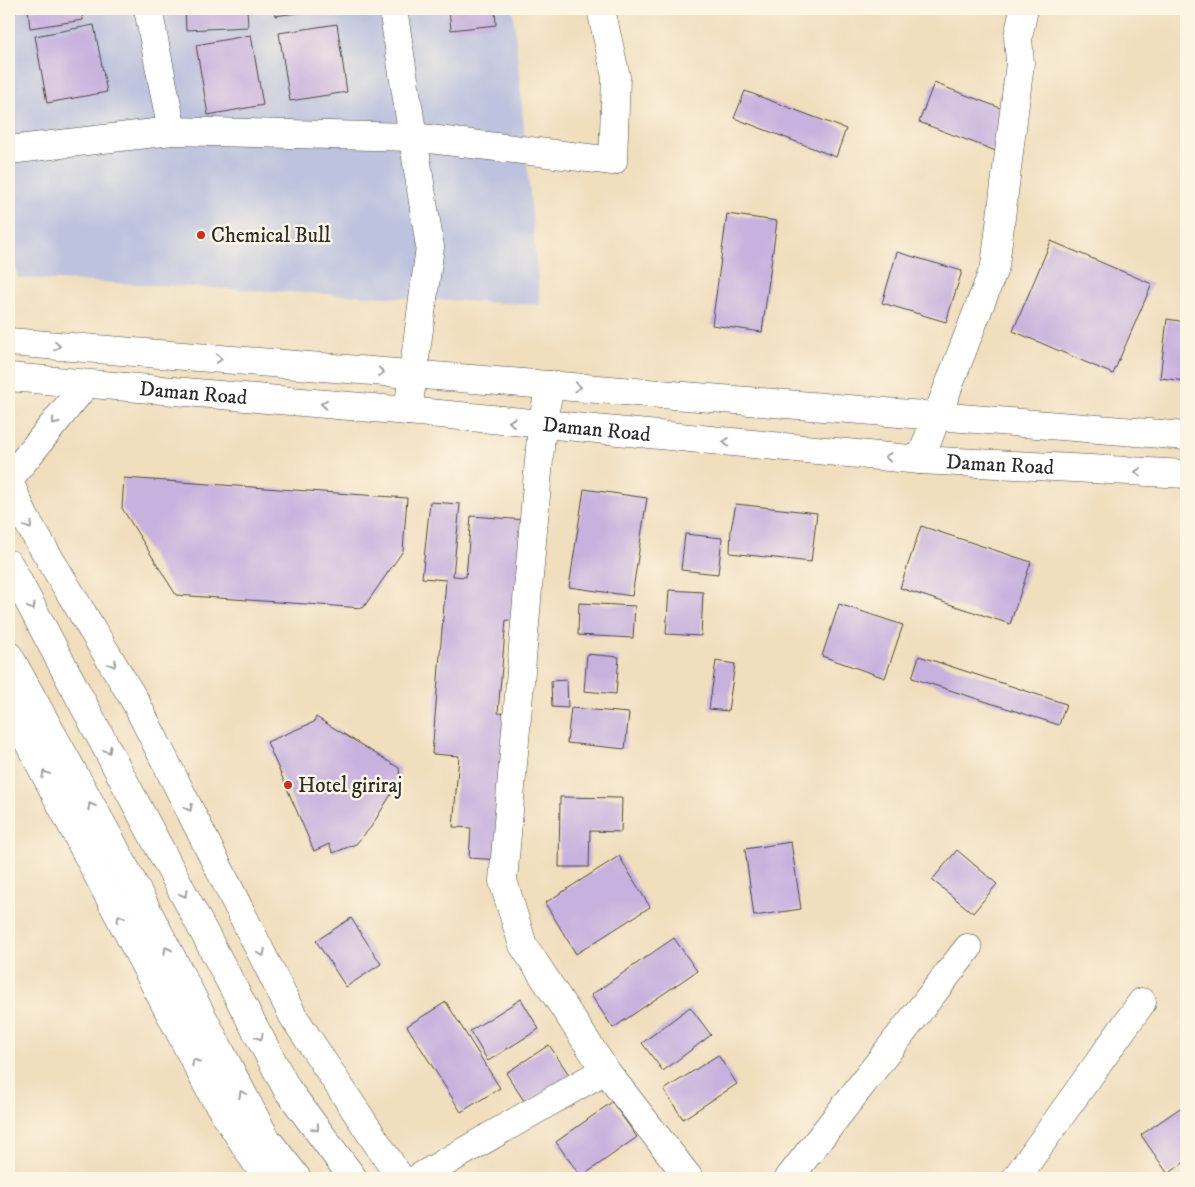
<svg xmlns="http://www.w3.org/2000/svg" width="1195" height="1187" viewBox="0 0 1195 1187" font-family="'IM FELL DW Pica',serif">
  <style>
    .industrial { fill: #bdc3de }
    .building { fill: #c7b1de }
    .lines { fill: none; stroke-linecap: round; stroke-linejoin: round }
    .street-casing { stroke: #494641; stroke-width: 29 }
    .primary-casing { stroke: #494641; stroke-width: 29 }
    .highway-casing { stroke: #494641; stroke-width: 29 }
    .street { stroke: #fff; stroke-width: 28 }
    .primary { stroke: #fff; stroke-width: 28 }
    .highway { stroke: #fff; stroke-width: 28 }
    .oneway { stroke: #a0a0a0 }
    .poi-dot { fill: #c8321e; stroke: #fcf5e5; stroke-width: 2 }
    .labels { text-anchor: middle; stroke-width: 5; stroke-linejoin: round; paint-order: stroke }
    .poi-label { font-size: 21px; fill: #2b2b2b; stroke: #fcf5e5; text-anchor: start }
    .street-label { font-size: 21px; fill: #2b2b2b; stroke: #fcf5e5 }
  </style>
  <rect width="100%" height="100%" fill="#fcf5e5"/>
  <filter id="ink" filterUnits="userSpaceOnUse"><feTurbulence type="fractalNoise" baseFrequency=".02" numOctaves="2"/><feDisplacementMap in="SourceGraphic" scale="10" xChannelSelector="R" yChannelSelector="G"/><feConvolveMatrix kernelMatrix="1 2 1 2 8 2 1 2 1" color-interpolation-filters="sRGB"/></filter>
  <filter id="wash" filterUnits="userSpaceOnUse"><feTurbulence type="fractalNoise" baseFrequency=".0096" numOctaves="4" result="noise"/><feDisplacementMap in="SourceGraphic" scale="20" xChannelSelector="R" yChannelSelector="G"/><feGaussianBlur stdDeviation="1.12" result="paint"/><feColorMatrix in="noise" values="0 0 0 0 0 0 0 0 0 0 0 0 0 0 0 0 0 1.4 0 .05"/><feComposite in="paint" operator="in"/></filter>
  <g filter="url(#wash)">
    <rect width="100%" height="100%" fill="#f0debd"/>
    <polygon class="industrial" points="9,9 513,9 540,305 18,278 9,223"/>
    <g id="blocks">
      <g class="building">
        <polygon points="28,9 82,9 83,20 30,28"/>
        <polygon points="185,9 247,9 248,27 186,30"/>
        <polygon points="274,9 316,9 316,10 275,16"/>
        <polygon points="449,9 495,9 496,25 451,30"/>
        <polygon points="337,24 347,92 290,101 279,33"/>
        <polygon points="94,25 107,92 47,103 35,36"/>
        <polygon points="251,35 263,105 208,115 196,45"/>
        <polygon points="934,83 1011,112 996,151 919,122"/>
        <polygon points="745,91 846,129 836,157 734,118"/>
        <polygon points="727,214 777,221 762,332 712,325"/>
        <polygon points="1051,241 1152,284 1113,374 1013,331"/>
        <polygon points="897,252 962,271 946,322 882,303"/>
        <polygon points="1167,319 1186,322 1186,381 1160,378"/>
        <polygon points="124,478 407,498 403,551 363,608 176,595 122,508"/>
        <polygon points="584,489 647,498 632,596 569,587"/>
        <polygon points="430,502 460,504 453,576 466,577 471,516 527,520 519,621 506,620 498,713 511,714 500,860 469,858 471,828 453,827 459,756 432,754 446,580 422,578"/>
        <polygon points="736,504 817,513 811,562 730,553 731,529"/>
        <polygon points="921,526 1031,562 1010,624 900,588"/>
        <polygon points="685,534 722,538 718,574 681,570"/>
        <polygon points="669,590 703,592 701,636 666,634"/>
        <polygon points="579,603 635,606 633,638 578,635"/>
        <polygon points="839,604 903,625 885,678 822,656"/>
        <polygon points="587,654 619,657 616,694 584,691"/>
        <polygon points="919,656 1066,704 1059,725 912,678"/>
        <polygon points="716,661 735,664 728,711 709,709"/>
        <polygon points="567,680 568,708 552,707 551,681"/>
        <polygon points="571,708 629,713 625,749 567,743"/>
        <polygon points="316,717 399,768 400,780 371,827 356,844 333,853 329,844 314,851 267,742 314,722"/>
        <polygon points="560,797 622,798 621,832 590,831 589,867 559,867"/>
        <polygon points="791,842 801,909 754,916 745,849"/>
        <polygon points="957,850 997,884 973,913 932,880"/>
        <polygon points="619,856 650,907 576,954 545,903"/>
        <polygon points="351,918 381,964 346,987 316,941"/>
        <polygon points="674,938 697,971 613,1028 591,995"/>
        <polygon points="521,999 539,1029 488,1061 470,1031"/>
        <polygon points="446,1002 500,1088 461,1112 407,1026"/>
        <polygon points="690,1007 711,1035 663,1071 642,1043"/>
        <polygon points="549,1045 570,1076 526,1104 506,1073"/>
        <polygon points="718,1055 737,1084 683,1119 664,1090"/>
        <polygon points="612,1102 637,1137 581,1177 556,1142"/>
        <polygon points="1186,1104 1186,1161 1168,1174 1141,1135"/>
      </g>
    </g>
  </g>
  <g filter="url(#ink)">
    <use href="#blocks" fill-opacity="0" stroke="#494641" stroke-width="1"/>
    <g class="lines">
      <g class="street-casing">
        <g id="street">
          <polyline points="148,9 172,131"/>
          <polyline points="393,9 430,247 408,411"/>
          <polyline points="9,150 172,131 413,137 613,161 616,77 601,9"/>
          <polyline points="550,385 542,425 503,881 523,945 605,1070 689,1178"/>
          <polyline points="920,460 995,266 1020,63 1018,37 1024,9"/>
          <polyline points="418,1178 605,1070"/>
          <polyline points="789,1178 968,948"/>
          <polyline points="1016,1178 1142,1002"/>
        </g>
      </g>
      <g class="primary-casing">
        <g id="primary">
          <polyline points="9,342 1186,436"/>
          <path id="s1" d="M9,377l399,34 512,49 266,14"/>
          <polyline points="9,479 86,384"/>
        </g>
      </g>
      <g class="highway-casing">
        <g id="highway">
          <polyline points="9,481 24,516 135,701 293,1016 400,1178"/>
          <polyline points="9,564 287,1089 353,1178"/>
          <polyline points="9,656 110,839 265,1137 297,1178"/>
          <polyline points="9,705 212,1094 266,1178"/>
        </g>
      </g>
      <use href="#street" class="street"/>
      <use href="#primary" class="primary"/>
      <use href="#highway" class="highway"/>
    </g>
    <defs><path id="oneway-chevron" d="M-2-3.5L2.5 0L-2 3.5" fill="none" stroke-width="1.6" stroke-linecap="round" stroke-linejoin="round" transform="scale(1.25)"/></defs>
    <g class="oneway">
      <use href="#oneway-chevron" transform="translate(57 346) rotate(5)"/>
      <use href="#oneway-chevron" transform="translate(219 359) rotate(5)"/>
      <use href="#oneway-chevron" transform="translate(381 372) rotate(5)"/>
      <use href="#oneway-chevron" transform="translate(578 387) rotate(5)"/>
      <use href="#oneway-chevron" transform="translate(324 404) rotate(-175)"/>
      <use href="#oneway-chevron" transform="translate(55 422) rotate(129)"/>
      <use href="#oneway-chevron" transform="translate(512 422) rotate(-174)"/>
      <use href="#oneway-chevron" transform="translate(726 442) rotate(-175)"/>
      <use href="#oneway-chevron" transform="translate(888 457) rotate(-175)"/>
      <use href="#oneway-chevron" transform="translate(1138 472) rotate(-177)"/>
      <use href="#oneway-chevron" transform="translate(29 526) rotate(59)"/>
      <use href="#oneway-chevron" transform="translate(32 607) rotate(62)"/>
      <use href="#oneway-chevron" transform="translate(113 664) rotate(59)"/>
      <use href="#oneway-chevron" transform="translate(108 750) rotate(62)"/>
      <use href="#oneway-chevron" transform="translate(45 774) rotate(-118)"/>
      <use href="#oneway-chevron" transform="translate(91 806) rotate(-119)"/>
      <use href="#oneway-chevron" transform="translate(189 808) rotate(63)"/>
      <use href="#oneway-chevron" transform="translate(184 894) rotate(62)"/>
      <use href="#oneway-chevron" transform="translate(120 918) rotate(-118)"/>
      <use href="#oneway-chevron" transform="translate(167 950) rotate(-117)"/>
      <use href="#oneway-chevron" transform="translate(262 953) rotate(63)"/>
      <use href="#oneway-chevron" transform="translate(260 1037) rotate(62)"/>
      <use href="#oneway-chevron" transform="translate(195 1062) rotate(-117)"/>
      <use href="#oneway-chevron" transform="translate(242 1094) rotate(-117)"/>
      <use href="#oneway-chevron" transform="translate(316 1128) rotate(53)"/>
    </g>
  </g>
  <g class="poi-dot">
    <circle cx="201" cy="235" r="5"/>
    <circle cx="288" cy="785" r="5"/>
  </g>
  <g class="labels">
    <g class="poi-label">
      <text x="211" y="242">Chemical Bull</text>
      <text x="298" y="792">Hotel giriraj</text>
    </g>
    <g class="street-label">
      <text dy="7" stroke="none"><textPath href="#s1" startOffset="185">Daman Road</textPath></text>
      <text dy="7" stroke="none"><textPath href="#s1" startOffset="590">Daman Road</textPath></text>
      <text dy="7" stroke="none"><textPath href="#s1" startOffset="995">Daman Road</textPath></text>
    </g>
  </g>
  <rect width="1195" height="1187" fill="none" stroke="#fcf5e5" stroke-width="30"/>
</svg>
